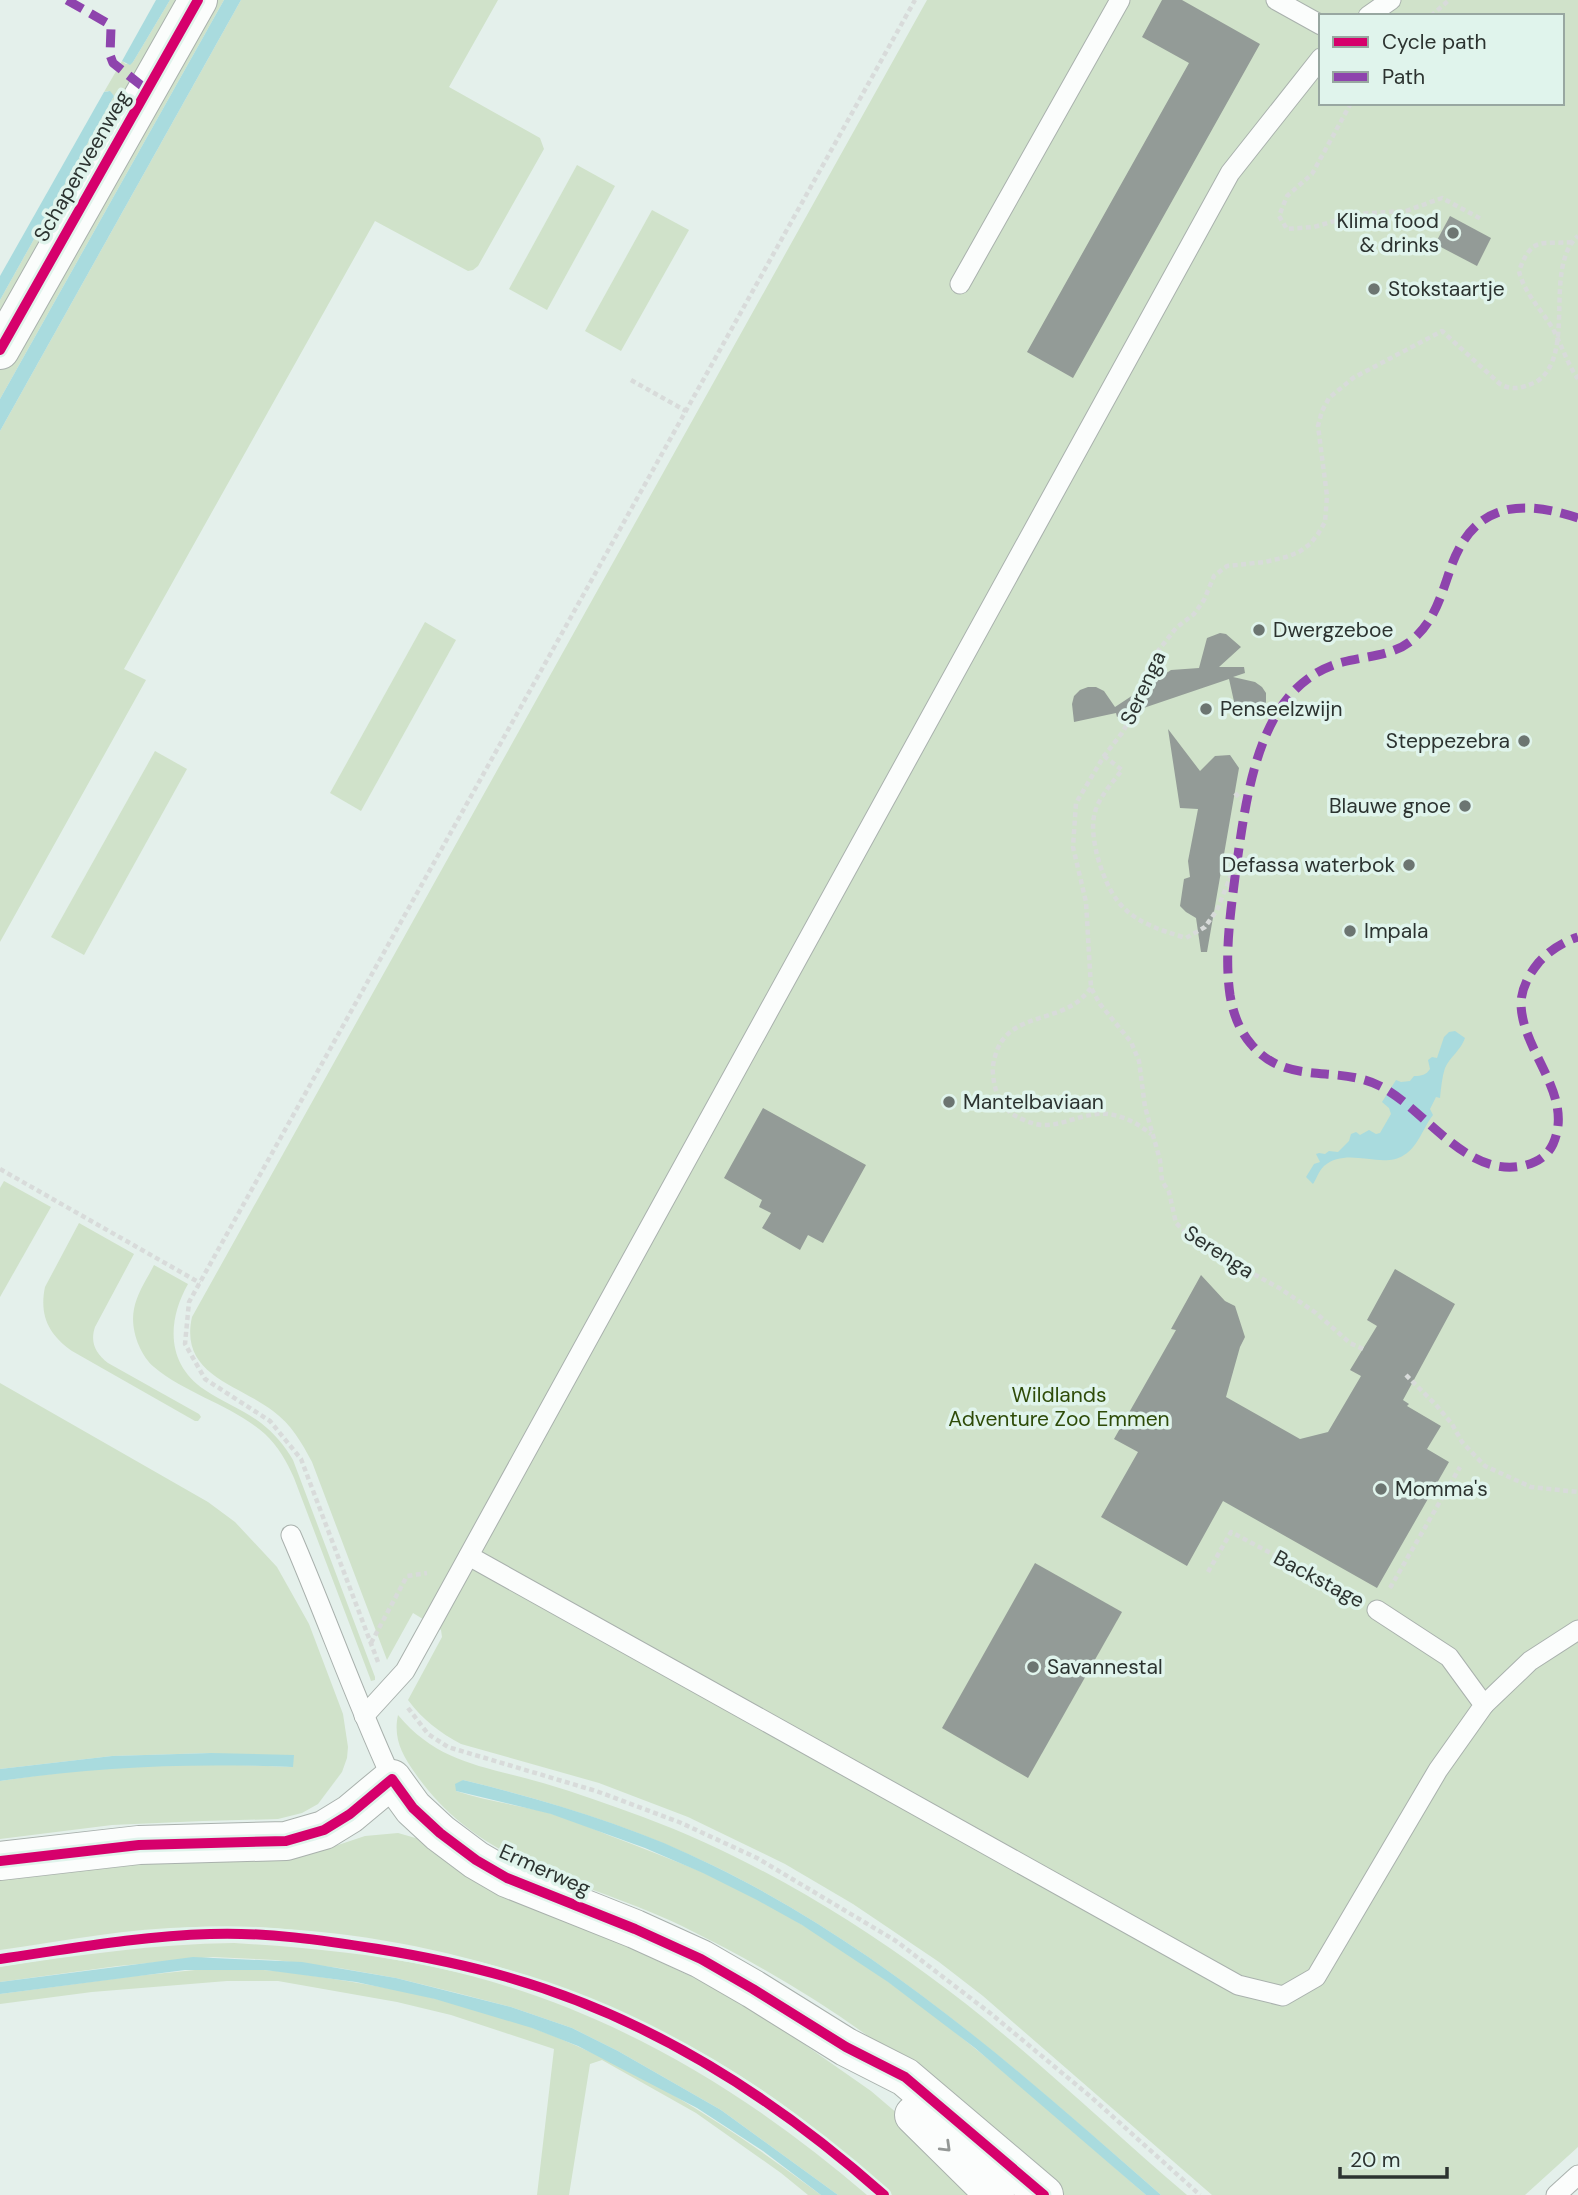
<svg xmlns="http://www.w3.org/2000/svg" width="1578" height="2195" viewBox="0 0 1578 2195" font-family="'DM Sans',sans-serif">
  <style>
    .green { fill: #d0e2ca; fill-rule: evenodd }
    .water { fill: #a9dbde }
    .building { fill: #939b97 }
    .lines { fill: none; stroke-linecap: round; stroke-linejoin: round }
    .lane-casing { stroke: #a9b1ad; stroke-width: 21 }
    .street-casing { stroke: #a9b1ad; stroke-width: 40 }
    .secondary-casing { stroke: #a9b1ad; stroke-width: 40 }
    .path { stroke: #d8dbda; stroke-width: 4.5; stroke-dasharray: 5 3.5; stroke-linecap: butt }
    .lane { stroke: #fbfdfc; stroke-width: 19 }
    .street { stroke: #fbfdfc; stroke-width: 38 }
    .secondary { stroke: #fbfdfc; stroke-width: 38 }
    .quiet { stroke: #8e44ad; stroke-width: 9; stroke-dasharray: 18 9; stroke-linecap: butt }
    .cycleway-casing { stroke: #e0f4ec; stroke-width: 15 }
    .cycleway { stroke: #d6006c; stroke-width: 10 }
    .oneway { stroke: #949896 }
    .poi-dot { fill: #6c7571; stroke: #e0f4ec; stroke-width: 2.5 }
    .labels { text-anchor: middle; stroke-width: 7; stroke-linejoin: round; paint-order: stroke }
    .street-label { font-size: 21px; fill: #2c3330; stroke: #e0f4ec }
    .poi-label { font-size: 21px; fill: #2c3330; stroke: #e0f4ec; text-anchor: start }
    .park-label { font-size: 21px; fill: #2e4b08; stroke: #e0f4ec }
  </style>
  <rect width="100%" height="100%" fill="#e4f0eb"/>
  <g class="green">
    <polygon points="170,0 188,0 0,333 0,300 114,96 108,91 104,92 122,61 126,64 133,62"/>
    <polygon points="208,0 224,0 0,399 0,369"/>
    <polygon points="241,0 498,0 449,87 540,138 544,149 478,266 473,270 468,271 375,221 124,669 146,680 0,942 0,431"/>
    <path d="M927,0h651v2147l-53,48h-313l-229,-199 -44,-34 -86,-58 -68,-40 -97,-47 -89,-34 -138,-39c-22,-12 -38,-24 -53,-44l34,-63 -1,-7 -28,-17 -26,47 -75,-198c-10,-19 -21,-38 -39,-51 -35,-27 -94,-36 -81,-94zM1321,16h241v87h-241z"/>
    <polygon points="577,165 615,186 547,310 509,289"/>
    <polygon points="652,210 689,230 621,351 585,331"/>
    <polygon points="425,622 456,640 361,811 330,793"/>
    <polygon points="155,751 187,769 84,955 51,937"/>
    <polygon points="4,1181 51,1207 0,1297 0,1188"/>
    <path d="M79,1223l55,31 -39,73c-5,15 0,26 13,36l91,51 2,3 -3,4h-3l-123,-70c-23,-16 -33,-35 -27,-64z"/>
    <path d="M154,1265l34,19c-21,37 -22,80 17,106 18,12 39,20 56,33 13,10 24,23 32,37l82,217v3l-4,1 -1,-3 -76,-200c-7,-16 -16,-32 -29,-44 -31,-28 -79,-40 -111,-67 -15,-13 -24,-39 -20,-58 3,-16 13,-30 20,-44z"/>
    <path d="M0,1383l208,119 27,20 42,45 32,57 34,90 5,33 -1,11 -5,14 -24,32 -16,9 -24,6 -75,2 -91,4 -112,14v-58c47,-7 93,-13 141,-15 50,-3 101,-1 152,1l-82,-14 -99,3 -112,13z"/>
    <path d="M398,1715c41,49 87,51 145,68 34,10 67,22 100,34 102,38 199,95 286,159 91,66 172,146 258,219h-26c-140,-122 -279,-247 -447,-329 -80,-39 -164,-65 -251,-86l-7,11c30,10 63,14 93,22 20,6 40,14 59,22 32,12 63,24 94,37 168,76 307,203 444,323 -21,0 -43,0 -64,0 -6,0 -16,0 -21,0 -8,-3 -29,-24 -36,-31 -38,-32 -76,-64 -114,-95 -70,-57 -148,-103 -229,-143 -97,-47 -200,-57 -267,-153 -13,-18 -22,-35 -17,-58z"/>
    <path d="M398,1833l21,6 163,86 125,59 71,42 93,65 34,29 73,75h-86c-36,-33 -74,-65 -114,-94 -169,-119 -377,-179 -584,-174 -65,1 -130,14 -194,23v-71l144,-16 152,-6 18,-4 51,-17z"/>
    <path d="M234,1943c67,4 134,10 200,24 166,36 306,119 433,228h-29l-117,-85 -103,-59 -46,-23 -61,-21 -54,-14 -61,-15 -57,-10 -64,-8 -63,-3 -94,9 -118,16v-15c78,-12 155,-23 234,-24z"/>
    <path d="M205,1969c19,0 39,0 58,1 21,1 43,5 64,8 84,12 172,33 250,68 88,38 168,92 244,149h-13l-27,-22 -85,-60 -94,-53 -12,4 -21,131h-32l17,-146 -103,-34 -54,-13 -119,-21h-51l-135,11 -92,12v-10l135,-18z"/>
  </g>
  <g class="water">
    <polygon points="156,0 170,0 133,62 130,65 122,61"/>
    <polygon points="224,0 241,0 0,431 0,399"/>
    <polygon points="110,91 114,96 0,300 0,276 104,92"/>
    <path d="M1455,1031l10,7c-4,12 -15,19 -20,30 -3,9 -4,20 -5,30l-4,-1 -6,12 3,6c-10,13 -15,32 -29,40 -22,15 -56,-9 -80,11 -6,6 -7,12 -11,18l-7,-7 8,-13 6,-2 -4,-8 3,-1 6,1 4,-3 9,1 11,-11 2,-7 5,-2 4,3 9,-5 7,4 4,-1 11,-19 -2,-6 -7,-6 14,-22 5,2 9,-1 4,-5c8,0 12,-1 16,-7l-2,-9 4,-3 5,1 7,-21 5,-5z"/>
    <path d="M211,1753l83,2 -1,12c-102,-4 -192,-1 -293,14v-12l112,-13z"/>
    <path d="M463,1780c86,21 171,46 251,86 168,82 308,207 447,329h-15l-171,-147 -87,-66 -86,-57 -45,-25 -54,-27 -58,-25 -94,-34 -95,-23 -1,-7z"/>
    <polygon points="193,1957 302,1962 396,1978 511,2007 572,2028 618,2051 721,2110 838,2195 821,2195 763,2151 697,2108 578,2046 532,2028 435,1999 356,1982 265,1970 185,1970 0,1994 0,1982"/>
  </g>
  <g class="building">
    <polygon points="1162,0 1182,0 1260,44 1073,378 1027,352 1189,63 1142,37"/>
    <polygon points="1450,216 1491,238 1477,266 1435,244"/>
    <polygon points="1220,633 1226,634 1241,647 1219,667 1244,667 1245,673 1233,677 1255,682 1262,687 1266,693 1266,702 1259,712 1245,715 1235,706 1229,679 1117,717 1116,713 1074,722 1072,704 1074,696 1080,690 1088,687 1096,687 1104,691 1115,707 1171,670 1199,668 1207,638"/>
    <polygon points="1168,729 1200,771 1215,756 1230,755 1239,768 1207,952 1201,952 1196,918 1186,912 1180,906 1184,879 1190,877 1188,861 1198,809 1180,808"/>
    <polygon points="763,1108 866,1165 823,1243 808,1235 800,1250 762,1228 771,1213 759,1207 762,1200 724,1178"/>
    <polygon points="1395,1269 1455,1304 1403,1400 1409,1404 1407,1406 1441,1426 1427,1449 1449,1462 1377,1588 1223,1501 1187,1566 1101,1517 1138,1452 1114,1439 1176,1330 1171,1329 1201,1275 1225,1301 1235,1306 1245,1337 1240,1347 1226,1397 1300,1439 1328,1432 1361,1376 1350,1370 1377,1326 1367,1320"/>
    <polygon points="1035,1563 1122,1612 1028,1778 942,1728"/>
  </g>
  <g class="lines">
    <g class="lane-casing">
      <g id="lane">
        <polyline points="1276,0 1321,25"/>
        <polyline points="1368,16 1391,0"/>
        <polyline points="960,284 1120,0"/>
        <path d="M291,1535c35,81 64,164 101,244"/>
        <polyline points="469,1556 1238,1985 1283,1996 1316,1977 1438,1770 1484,1705 1449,1657 1377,1610"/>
        <polyline points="1484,1705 1530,1661 1578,1630"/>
        <polyline points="364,1716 405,1671 436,1615 1230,173 1321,58"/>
        <polyline points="1556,2195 1578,2175"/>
      </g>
    </g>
    <g class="street-casing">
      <polyline id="street" points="0,350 198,0"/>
    </g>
    <g class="secondary-casing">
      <g id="secondary">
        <polyline points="0,1861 139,1845 286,1841 324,1830 350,1814 392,1779 413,1808 440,1833 476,1860 507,1878 635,1929 701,1959 753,1989 846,2047 905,2077 1044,2195"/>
        <polyline points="914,2115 995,2195"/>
      </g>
    </g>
    <g class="path">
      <polyline points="1431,16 1449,0"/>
      <polyline points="1351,103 1312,174 1287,196 1279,216 1287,229 1314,227 1358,214 1406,211 1442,198 1483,220"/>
      <path d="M1572,242c-30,3 -40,-7 -53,29 5,22 22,38 34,58 9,17 14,34 25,50"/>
      <polyline points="631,380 686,411"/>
      <path d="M1104,756l18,14c-9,12 -23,27 -27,42 -4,13 -1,30 2,43 16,56 36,67 89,83l19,-11 12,-17 21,-52"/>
      <polyline points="1235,793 1245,804"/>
      <path d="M1091,988c-6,7 -12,14 -20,18 -27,15 -64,13 -75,47 -2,7 -4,14 -3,21 1,12 4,25 13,34 5,6 11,9 18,12 26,13 46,-3 73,-6 20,-2 39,8 54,20"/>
      <polyline points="0,1169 200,1283"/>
      <path d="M1363,1349l-13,-6 -34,-30 -35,-24 -53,-29 -42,-27 -10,-10 -7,-31 -7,-11 -2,-21 -15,-53 -6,-46 -8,-19 -31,-38 -9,-16 -5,-86 -13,-55 3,-44 28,-47 18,-23 15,-26 6,-29 15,-27 18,-23 18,-14 10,-14 10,-24 13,-10 38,-4 21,-5 13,-5 11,-8 8,-10 7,-12 2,-26 -9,-70 4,-15 7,-13 24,-20 89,-47 58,53c13,7 22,4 36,-2 42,-27 6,-114 42,-146"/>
      <polyline points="1406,1375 1436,1405 1452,1424 1462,1442 1485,1466 1531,1487 1578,1492"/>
      <polyline points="1208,1572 1231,1532 1355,1598"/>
      <polyline points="1390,1588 1460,1467"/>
      <polyline points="371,1643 407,1576 427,1573"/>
      <polyline points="378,1662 301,1459 270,1421 205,1379 185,1344 189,1302 915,0"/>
      <polyline points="408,1708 428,1734 448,1747 596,1791 679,1822 757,1858 896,1941 990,2013 1091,2097 1200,2195"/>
    </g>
    <use href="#lane" class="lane"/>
    <use href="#street" class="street"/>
    <use href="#secondary" class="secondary"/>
    <g class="quiet">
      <polyline points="67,0 107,23 111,28 110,55 113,63 147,90"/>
      <path d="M1578,518c-60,-20 -106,-14 -128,52 -9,26 -16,52 -38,70 -19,16 -46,16 -69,22 -20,5 -37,16 -51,31 -39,43 -48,120 -56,176 -5,41 -12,84 -6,126 3,18 9,35 21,49 35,43 86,20 129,42 45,23 85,91 142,80 14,-3 25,-9 31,-22 22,-49 -31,-92 -32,-140 0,-15 8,-30 18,-42 11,-12 24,-20 39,-25"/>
    </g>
    <g class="cycleway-casing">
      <g id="cycleway">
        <polyline points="0,350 198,0"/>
        <polyline points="0,1861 139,1845 286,1841 324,1830 350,1814 392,1779 413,1808 440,1833 476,1860 507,1878 635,1929 701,1959 753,1989 846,2047 905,2077 1044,2195"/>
        <path d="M0,1959c69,-10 139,-23 210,-25 55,-2 113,6 168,15 43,7 87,16 129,28 141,40 268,121 377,218"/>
      </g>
    </g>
    <use href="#cycleway" class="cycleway"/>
  </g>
  <defs><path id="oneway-chevron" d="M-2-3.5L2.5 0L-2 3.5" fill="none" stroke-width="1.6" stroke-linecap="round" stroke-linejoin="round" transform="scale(1.75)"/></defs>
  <use class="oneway" href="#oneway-chevron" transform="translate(946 2147) rotate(44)"/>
  <g class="poi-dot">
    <circle cx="1453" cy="233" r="7"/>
    <circle cx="1374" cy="289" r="7"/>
    <circle cx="1259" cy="630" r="7"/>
    <circle cx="1206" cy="709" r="7"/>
    <circle cx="1524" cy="741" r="7"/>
    <circle cx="1465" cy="806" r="7"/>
    <circle cx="1409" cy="865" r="7"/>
    <circle cx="1350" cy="931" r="7"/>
    <circle cx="949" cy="1102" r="7"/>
    <circle cx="1381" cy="1489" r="7"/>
    <circle cx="1033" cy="1667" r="7"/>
  </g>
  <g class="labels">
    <g class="street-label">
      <text transform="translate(82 166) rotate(-60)" y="7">Schapenveenweg</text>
      <text transform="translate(1143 688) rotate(-65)" y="7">Serenga</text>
      <text transform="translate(1219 1252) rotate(33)" y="7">Serenga</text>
      <text transform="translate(1319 1579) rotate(28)" y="7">Backstage</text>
      <text transform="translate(545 1870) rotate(24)" y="7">Ermerweg</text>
    </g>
    <g class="poi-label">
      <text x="1439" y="228" text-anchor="end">Klima food<tspan x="1439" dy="24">&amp; drinks</tspan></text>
      <text x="1388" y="296">Stokstaartje</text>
      <text x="1273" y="637">Dwergzeboe</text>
      <text x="1220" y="716">Penseelzwijn</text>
      <text x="1510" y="748" text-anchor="end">Steppezebra</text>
      <text x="1451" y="813" text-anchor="end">Blauwe gnoe</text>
      <text x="1395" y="872" text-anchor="end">Defassa waterbok</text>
      <text x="1364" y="938">Impala</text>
      <text x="963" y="1109">Mantelbaviaan</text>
      <text x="1395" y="1496">Momma's</text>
      <text x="1047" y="1674">Savannestal</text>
    </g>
    <g class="park-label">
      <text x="1059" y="1402">Wildlands<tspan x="1059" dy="24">Adventure Zoo Emmen</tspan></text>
    </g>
  </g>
  <rect x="1319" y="14" width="245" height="91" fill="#e0f4ec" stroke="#98a7a1" stroke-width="2"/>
  <rect x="1333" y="37" width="35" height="10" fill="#d6006c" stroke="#98a7a1" stroke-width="2"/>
  <text x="1382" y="49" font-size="21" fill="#2c3330">Cycle path</text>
  <rect x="1333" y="72" width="35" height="10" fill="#8e44ad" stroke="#98a7a1" stroke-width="2"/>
  <text x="1382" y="84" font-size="21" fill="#2c3330">Path</text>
  <path d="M1340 2167v10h107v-10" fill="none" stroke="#2c3330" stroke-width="3.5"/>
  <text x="1350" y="2167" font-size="21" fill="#2c3330" stroke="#e0f4ec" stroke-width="5" paint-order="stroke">20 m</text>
</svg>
